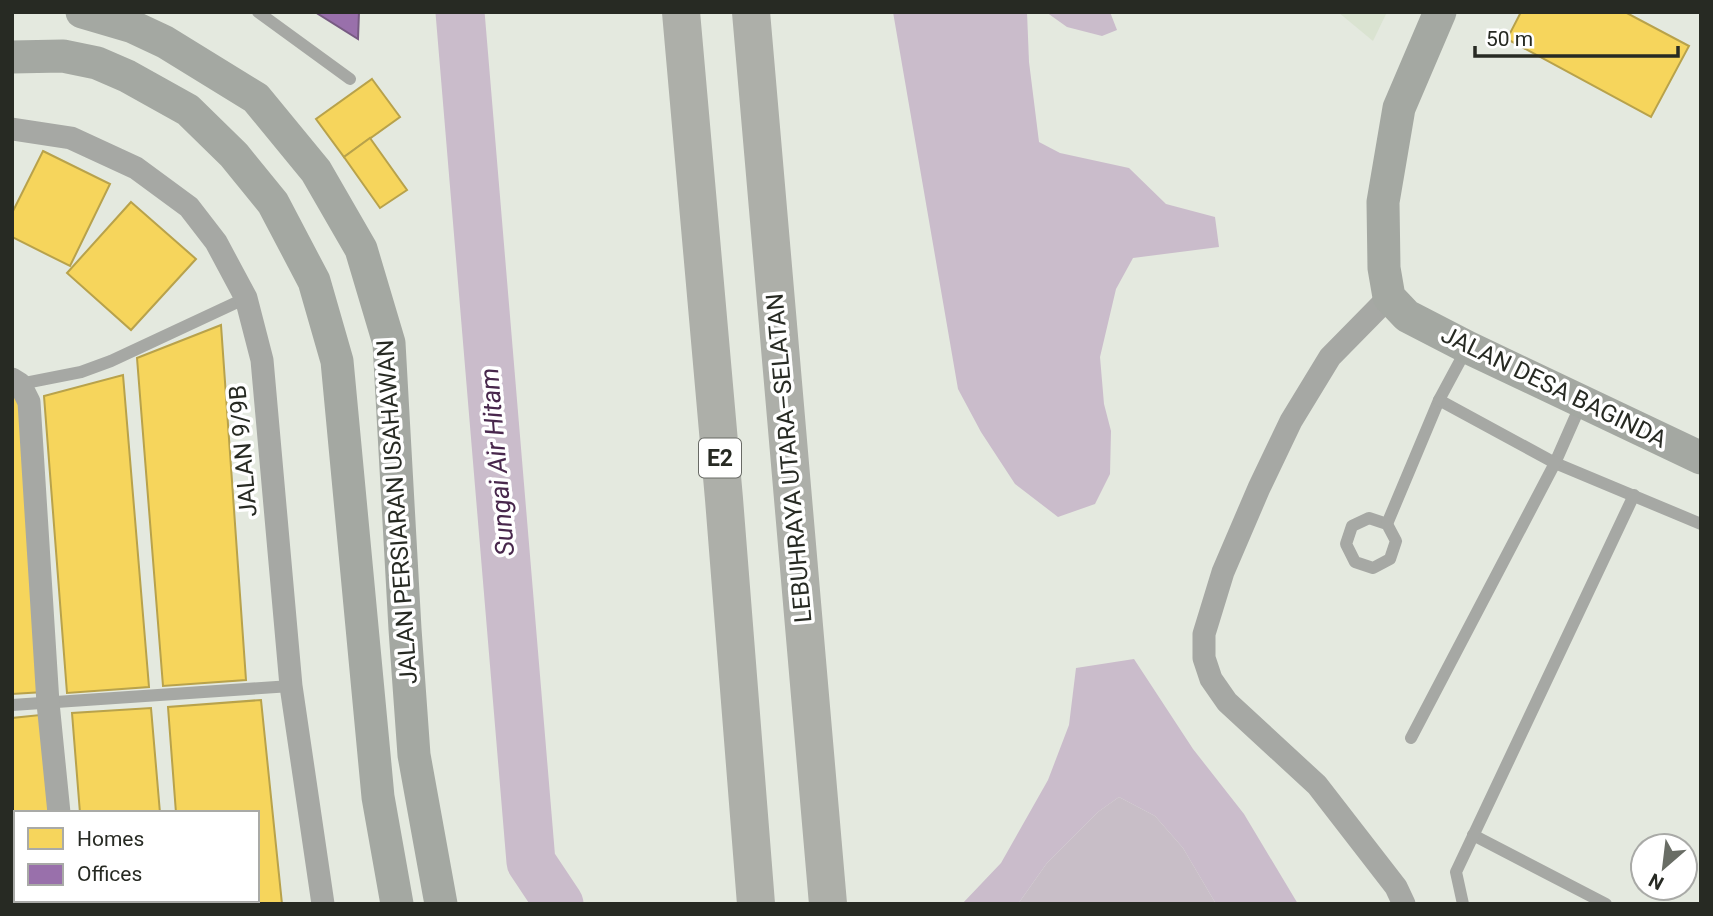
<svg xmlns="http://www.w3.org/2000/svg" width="1713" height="916" viewBox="0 0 1713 916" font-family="Roboto,sans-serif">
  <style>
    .built { fill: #dae3d1 }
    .forest { fill: #c8bec7 }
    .water { fill: #cabccb }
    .homes { fill: #f6d55c; stroke: #b8a24b; stroke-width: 2 }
    .offices { fill: #9970ab; stroke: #775b82; stroke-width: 2 }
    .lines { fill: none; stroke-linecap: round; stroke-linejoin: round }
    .river { stroke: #cabccb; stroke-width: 49 }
    .lane { stroke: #a6a8a4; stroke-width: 12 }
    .street { stroke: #a6a8a4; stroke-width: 23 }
    .secondary { stroke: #a4a8a2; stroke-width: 33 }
    .highway { stroke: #adafa9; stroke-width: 38 }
    .labels { text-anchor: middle; stroke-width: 7; stroke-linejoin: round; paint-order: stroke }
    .shield { fill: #fff; stroke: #686a65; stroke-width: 2 }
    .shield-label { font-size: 23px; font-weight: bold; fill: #272a23 }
    .street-label { font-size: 24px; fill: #272a23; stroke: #fff }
    .water-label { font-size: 26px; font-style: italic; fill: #48274c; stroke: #fff }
  </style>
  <rect width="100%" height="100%" fill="#e4e9df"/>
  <polygon class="built" points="1338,12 1387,12 1373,41"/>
  <polygon class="forest" points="1119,797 1155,816 1183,848 1216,904 1018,904 1047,863 1098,812"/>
  <g class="water">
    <polygon points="893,12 1027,12 1029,62 1039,142 1060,153 1129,168 1166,204 1215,217 1219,247 1133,258 1116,289 1100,357 1104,404 1111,431 1110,474 1095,504 1058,517 1015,484 981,432 958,389"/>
    <polygon points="1046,12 1110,12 1117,30 1102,36 1067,27"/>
    <polygon points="1134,659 1193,749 1244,814 1298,904 1216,904 1183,848 1155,816 1119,797 1098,812 1047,863 1018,904 962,904 1001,863 1048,780 1069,725 1076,668"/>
  </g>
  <g class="homes">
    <polygon points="1521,12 1625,12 1689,46 1651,117 1507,39"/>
    <polygon points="372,79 400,117 344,157 316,119"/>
    <polygon points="370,138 407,190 380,208 344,157"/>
    <polygon points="43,151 110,184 70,266 12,237 12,213"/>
    <polygon points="131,202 196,259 131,330 67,273"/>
    <polygon points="221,325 246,680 163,686 137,358"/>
    <polygon points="123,375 149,687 67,693 44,396"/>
    <polygon points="21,393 44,692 12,694 12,394"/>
    <polygon points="261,700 282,904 183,904 183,900 257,900 257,813 176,813 168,707"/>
    <polygon points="151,708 160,813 80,813 72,713"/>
    <polygon points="40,715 49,813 16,813 16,900 56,900 56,904 12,904 12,718"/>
    <polygon points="86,900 168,900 168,904 87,904"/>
  </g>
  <polygon class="offices" points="315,12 359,12 358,39"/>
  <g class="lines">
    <polyline class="river" points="460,12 531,862 559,904"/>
    <g class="lane">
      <polyline points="258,12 350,79"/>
      <polyline points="20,384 81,372 111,361 246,298"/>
      <polyline points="1581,404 1555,463 1701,524"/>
      <polygon points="1369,518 1387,524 1396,541 1390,559 1373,568 1355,562 1346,544 1352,526"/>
      <polyline points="1387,524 1439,400 1467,348"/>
      <polyline points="12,705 291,686"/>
      <polyline points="1411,738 1555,463 1439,400"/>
      <polyline points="1473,835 1606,904"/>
      <polyline points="1463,904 1456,872 1634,495"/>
    </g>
    <g class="street">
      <polyline points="12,129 71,138 136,168 189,207 216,242 246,298 262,360 291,686 323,904"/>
      <polyline points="1389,297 1330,357 1291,421 1259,488 1223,572 1204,634 1204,658 1211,679 1227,702 1317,785 1396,887 1404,904"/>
      <polyline points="12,379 20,384 29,402 48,703 59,813"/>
      <polyline points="67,900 67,904"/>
    </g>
    <g class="secondary">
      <polyline points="82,12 133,27 165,42 256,98 316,171 361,249 389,343 405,629 414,755 441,904"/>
      <polyline points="1440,12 1399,108 1383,202 1384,268 1389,297 1407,316 1467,347 1701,458"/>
      <polyline points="12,57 63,56 97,63 127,76 188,110 234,155 273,203 314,281 337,361 378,797 397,904"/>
    </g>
    <g class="highway">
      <polyline points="681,12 724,499 756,904"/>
      <polyline points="751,12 828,904"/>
    </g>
  </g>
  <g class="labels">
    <rect class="shield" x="699" y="438.5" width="42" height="39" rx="5"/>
    <g class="shield-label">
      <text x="720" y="466">E2</text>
    </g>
    <g class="street-label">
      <text transform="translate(1554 387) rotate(26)" y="8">JALAN DESA BAGINDA</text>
      <text transform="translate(243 451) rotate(-95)" y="8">JALAN 9/9B</text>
      <text transform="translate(789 458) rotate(-95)" y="8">LEBUHRAYA UTARA–SELATAN</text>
      <text transform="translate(397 512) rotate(-94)" y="8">JALAN PERSIARAN USAHAWAN</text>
    </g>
    <g class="water-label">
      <text transform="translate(497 462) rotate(-95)" y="9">Sungai Air Hitam</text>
    </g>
  </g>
  <rect width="1713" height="916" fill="none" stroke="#272a23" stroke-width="28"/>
  <rect x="14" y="811" width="245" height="91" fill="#ffffff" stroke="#a9aaa7" stroke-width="2"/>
  <rect x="28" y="828" width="35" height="21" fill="#f6d55c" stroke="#a9aaa7" stroke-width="2"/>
  <text x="77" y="846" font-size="21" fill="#272a23">Homes</text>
  <rect x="28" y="864" width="35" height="21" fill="#9970ab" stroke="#a9aaa7" stroke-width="2"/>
  <text x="77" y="881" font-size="21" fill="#272a23">Offices</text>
  <g transform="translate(1664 867) rotate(208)"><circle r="33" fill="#ffffff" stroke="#a9aaa7" stroke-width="2"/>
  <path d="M0-5L12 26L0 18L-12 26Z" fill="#696d65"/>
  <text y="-10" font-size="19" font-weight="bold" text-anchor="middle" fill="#272a23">N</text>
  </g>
  <path d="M1475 46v10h203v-10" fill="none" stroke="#272a23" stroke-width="3.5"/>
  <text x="1486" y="46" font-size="21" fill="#272a23" stroke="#ffffff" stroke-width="5" paint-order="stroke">50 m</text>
</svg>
